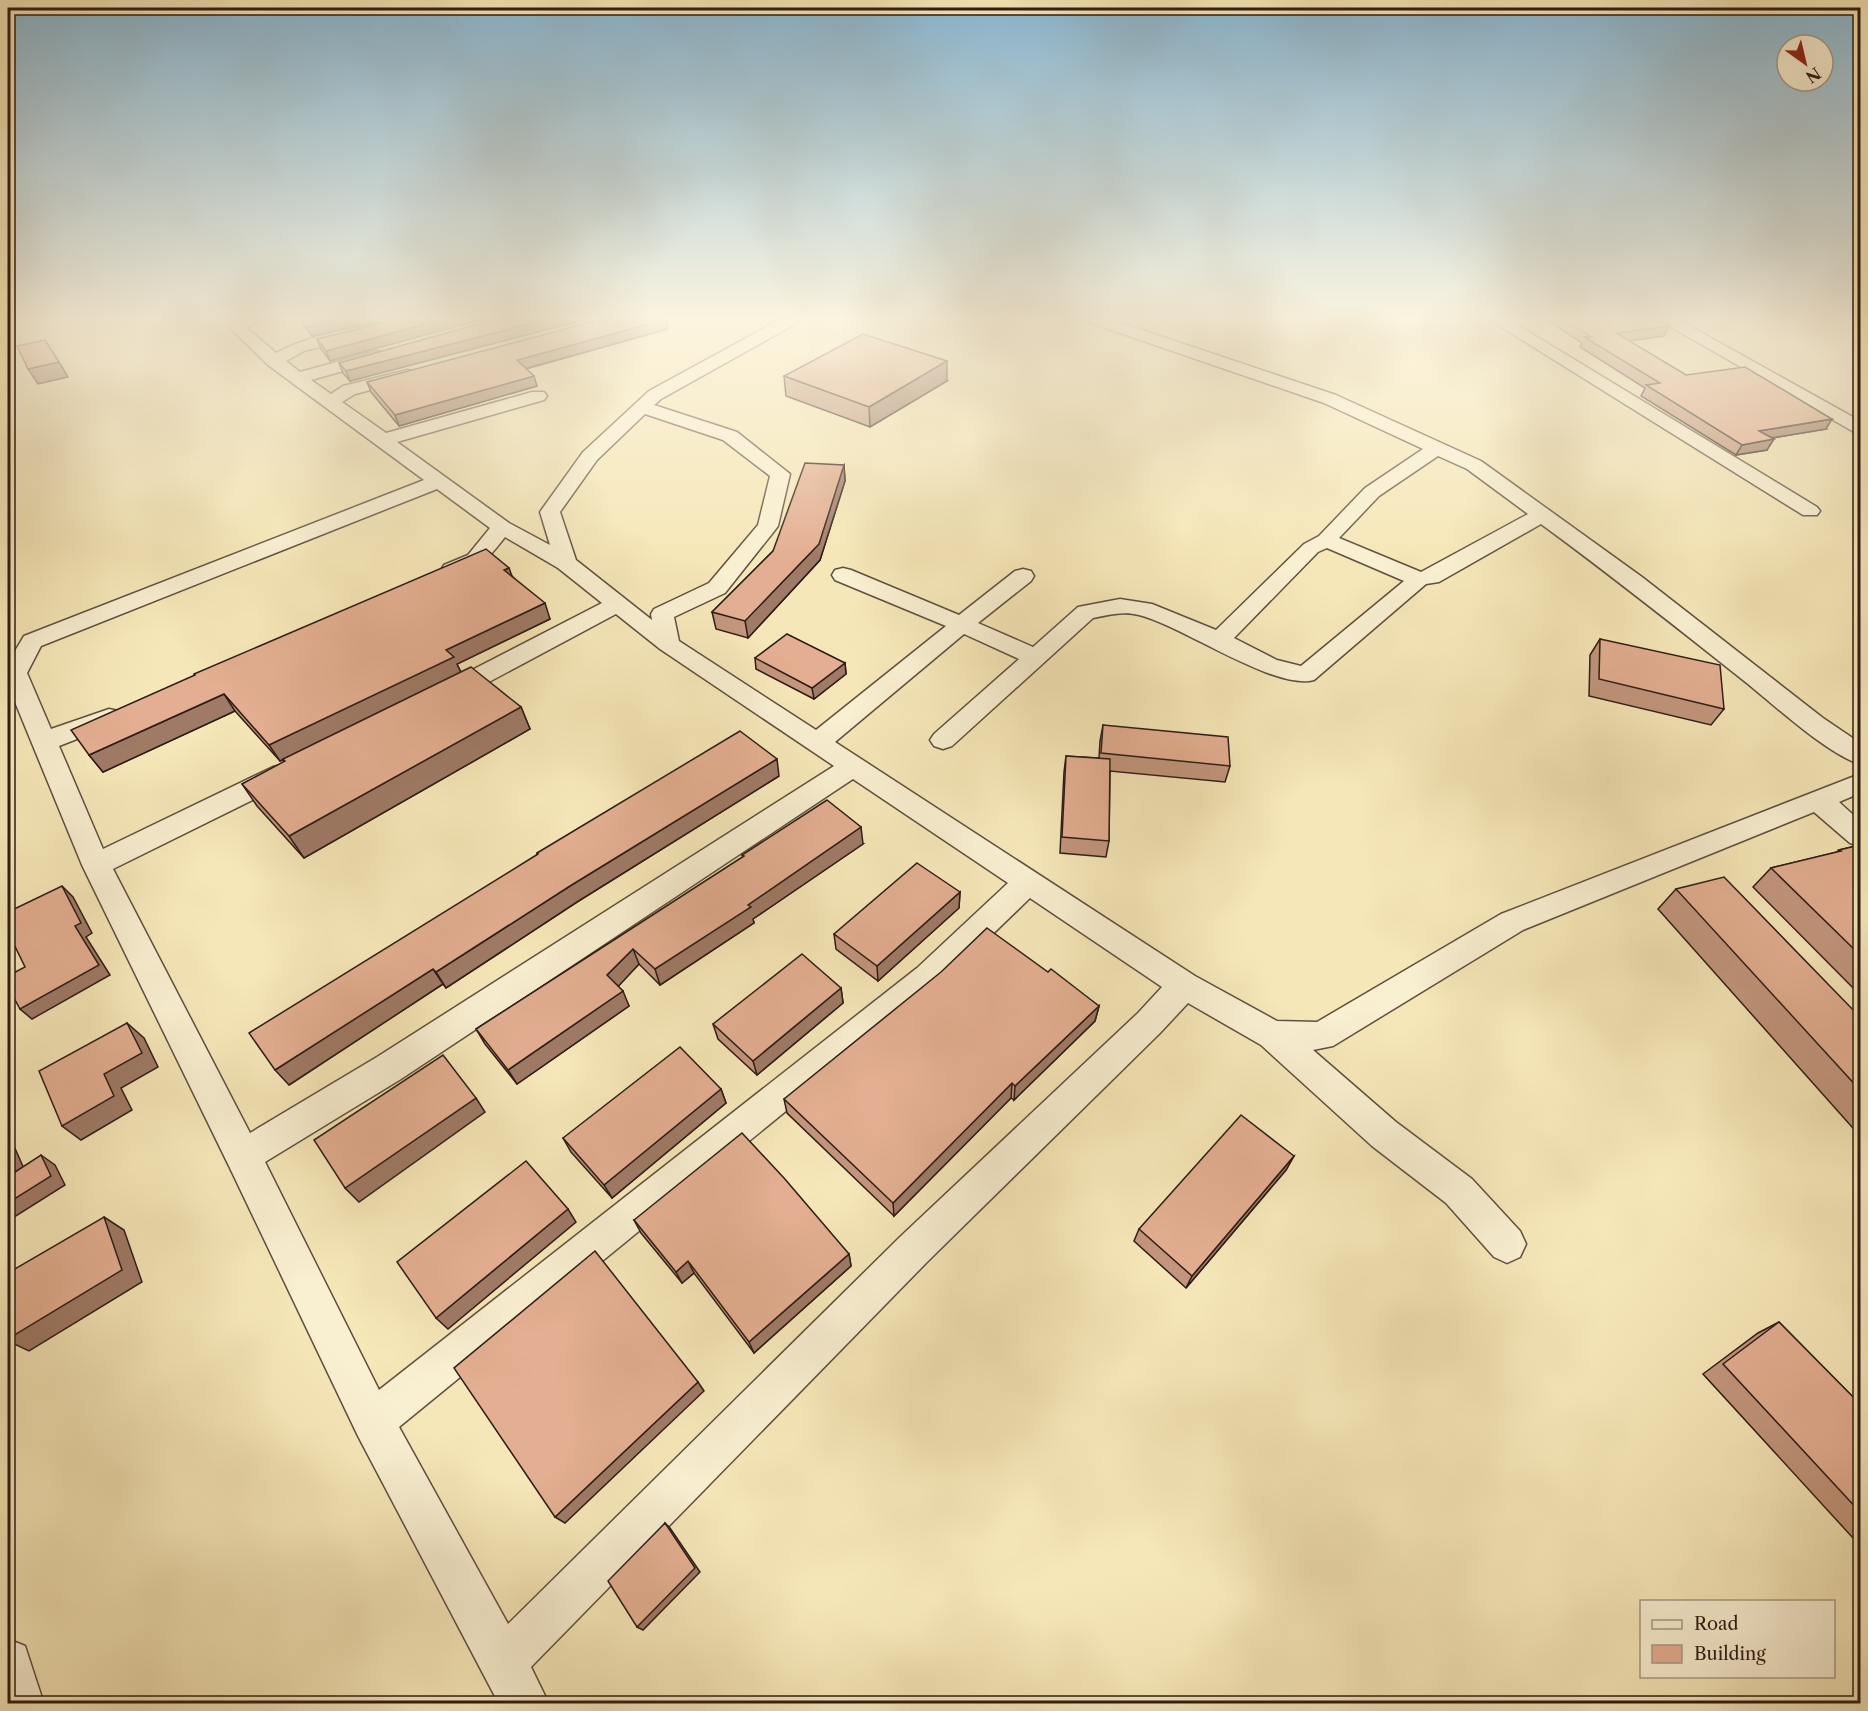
<svg xmlns="http://www.w3.org/2000/svg" width="1868" height="1711" viewBox="0 0 1868 1711" font-family="'Libre Caslon Text',serif">
  <style>
    .lines { fill: none; stroke-linecap: round; stroke-linejoin: round }
    .minor-casing { stroke: #5f4f3e; stroke-width: 3 }
    .minor { fill: #f9efd1; fill-rule: evenodd }
    .wall { fill: #c3967d; stroke: #2d1c15; stroke-width: 1.5 }
    .shaded-wall { fill: #9f7a66; stroke: #2d1c15; stroke-width: 1.5 }
    .building { fill: #e3ae91; stroke: #2d1c15; stroke-width: 1.5 }
  </style>
  <rect width="100%" height="100%" fill="#f6e7b8"/>
  <filter id="stains"><feTurbulence type="fractalNoise" baseFrequency=".00333" numOctaves="4"/><feColorMatrix values="0 0 0 0 .2 0 0 0 0 .09 0 0 0 0 .02 0 0 0 .5 -.17"/></filter>
  <radialGradient id="worn" r=".72"><stop offset=".6" stop-color="#630" stop-opacity="0"/><stop offset="1" stop-color="#630" stop-opacity=".3"/></radialGradient>
  <g class="lines">
    <g class="minor-casing">
      <g id="minor">
        <path d="M239,320h20l-12,8 29,25c33,-18 103,-33 142,-33l-2,3 -112,28 -18,10 14,11 77,-21 6,1 2,4 -2,4 -72,20 20,14 12,-8 64,-16 6,1 3,4 -3,4 -58,15 -13,8 44,31 146,-41h12l3,4 -3,4 -147,42 112,81 41,22 -10,-33 43,-60 66,-61 130,-71h20l-2,3 -136,76 -7,6 83,27 53,42 -12,52 -3,4 -50,63 -51,24 5,24 137,89 130,-104 -111,-46 -3,-5 3,-5 8,-2 8,2 108,45 56,-44 8,-2 8,2 3,5 -3,5 -53,42 55,24 45,-40 42,-8 32,5 64,26 88,-86 15,-8 46,-48 58,-39 -99,-46 -233,-80 -2,-3h23l224,75 145,66 161,116 181,141 37,25v21c-31,-9 -85,-58 -112,-80 -68,-54 -136,-108 -207,-160l-102,58 -13,2 -112,96c-39,11 -131,-54 -175,-65 -16,-4 -30,0 -46,3l-141,128 -9,3 -9,-3 -4,-6 4,-6 85,-75 -55,-25 -129,108 360,234 82,45 40,1 184,-108 359,-140v19l-21,9 21,19v25l-10,-3 -36,-31 -291,118 -190,116 -20,4 83,72 76,57 48,52 6,13 -6,13 -13,6 -13,-6 -48,-54 -74,-57 -111,-101 -73,-42 -28,30 -233,229 -396,405 18,37h-50l-141,-268 -128,-268 -148,-303 -74,-180v-35l7,1 9,-15 400,-156 -156,-115 -39,-38zM645,414l78,26 47,36 -12,49 -49,58 -55,26 -3,5 1,6 -76,-60 -16,-48 37,-52zM1438,456l29,13 61,45 -107,58 -82,-34 40,-42zM437,489l53,39 -22,27 -24,10 -3,5 3,5c28,6 46,-19 61,-38l53,31 44,35 -163,84 -3,6 3,6 9,2 9,-2 159,-85 44,35 174,117 -457,291 -127,76 -137,-264 178,-88 4,-7 -4,-7 -9,-2 -9,2 -170,82 -44,-103 59,-23 4,-6 -4,-6 -9,-2 -58,20 -24,-56 14,-27zM1327,548l77,33 -103,85 -24,-6 -43,-22 84,-86zM853,779l155,104 -91,85 -538,422 -114,-228 136,-83zM1030,898l132,89 -24,26 -237,223 -393,388 -109,-197 540,-441z"/>
        <polygon points="1490,320 1509,320 1817,507 1820,511 1817,515 1803,515"/>
        <polygon points="1659,320 1679,320 1860,421 1860,433 1854,432"/>
        <polygon points="8,1639 25,1646 44,1704 8,1704"/>
      </g>
    </g>
    <use href="#minor" class="minor"/>
  </g>
  <g class="wall">
    <polygon points="299,320 390,320 312,336"/>
    <polygon points="395,320 330,361 321,349 317,339"/>
    <polygon points="494,320 350,381 343,373 339,363"/>
    <polygon points="1547,320 1658,320 1664,336 1629,341 1686,375 1826,429 1772,438 1767,450 1736,455 1641,396 1645,388 1580,347 1582,343"/>
    <polygon points="668,329 526,369 537,386 399,426 371,392 367,382"/>
    <polygon points="784,376 947,381 870,427 786,396"/>
    <polygon points="844,465 845,481 820,560 748,638 716,629 712,612 773,551"/>
    <polygon points="512,576 550,619 457,664 461,672 521,707 530,729 304,858 257,806 242,784 285,762 284,760 280,761 235,711 103,772 89,755 195,676"/>
    <polygon points="1600,639 1724,709 1711,725 1589,696 1590,655"/>
    <polygon points="755,658 845,663 846,674 814,699 756,669"/>
    <polygon points="1103,725 1230,766 1225,782 1110,771 1109,841 1106,857 1060,853 1064,772 1066,756 1099,758 1100,741"/>
    <polygon points="779,776 577,902 446,988 443,984 289,1085 537,855 537,853"/>
    <polygon points="863,844 753,919 754,923 660,985 639,964 618,986 629,1006 517,1084 485,1044 476,1029 743,857 742,855"/>
    <polygon points="1860,845 1860,995 1753,887 1771,868 1837,852 1839,850"/>
    <polygon points="1676,889 1860,1017 1860,1136 1658,909"/>
    <polygon points="960,892 959,908 878,981 836,949 834,934"/>
    <polygon points="1048,972 1099,1006 1095,1021 1014,1100 1011,1098 894,1216 787,1113 784,1099"/>
    <polygon points="841,988 843,1003 757,1075 718,1039 713,1024"/>
    <polygon points="721,1089 726,1103 612,1198 571,1152 563,1138"/>
    <polygon points="1294,1156 1286,1170 1186,1288 1134,1241 1139,1229"/>
    <polygon points="634,1220 849,1254 851,1266 754,1353 694,1273 682,1283 641,1233"/>
    <polygon points="1779,1322 1860,1404 1860,1537 1853,1538 1703,1374 1758,1333"/>
  </g>
  <g class="shaded-wall">
    <polygon points="338,320 384,320 312,336 307,327"/>
    <polygon points="441,320 480,320 330,361 326,351"/>
    <polygon points="545,320 584,320 350,381 346,371"/>
    <polygon points="664,320 667,320 668,329 520,370 517,360"/>
    <polygon points="1669,326 1664,336 1612,343 1616,333"/>
    <polygon points="947,361 947,381 870,427 869,407"/>
    <polygon points="59,362 68,377 38,384 28,369"/>
    <polygon points="534,376 537,386 399,426 395,415"/>
    <polygon points="1832,419 1826,429 1753,441 1759,431"/>
    <polygon points="1774,439 1767,450 1736,455 1742,445"/>
    <polygon points="844,465 845,481 820,560 748,638 745,621"/>
    <polygon points="509,568 515,584 504,570"/>
    <polygon points="545,603 550,619 457,664 461,673 280,761 269,745 446,650"/>
    <polygon points="845,663 846,674 814,699 812,688"/>
    <polygon points="224,694 235,711 103,772 89,755"/>
    <polygon points="521,707 530,729 304,858 289,836"/>
    <polygon points="777,759 779,776 577,902 446,988 436,972 570,886"/>
    <polygon points="861,827 863,844 753,919 754,923 660,985 655,969"/>
    <polygon points="62,886 73,897 92,933 86,937 110,975 32,1019 20,1009 75,926"/>
    <polygon points="960,892 959,908 878,981 877,966"/>
    <polygon points="633,949 639,964 614,991 607,975"/>
    <polygon points="433,969 443,984 289,1085 275,1070"/>
    <polygon points="841,988 843,1003 757,1075 753,1061"/>
    <polygon points="623,991 629,1006 517,1084 508,1070"/>
    <polygon points="1099,1006 1095,1021 1014,1100 1015,1086"/>
    <polygon points="127,1023 144,1038 158,1067 121,1088 132,1110 81,1140 62,1126"/>
    <polygon points="1012,1083 1011,1098 894,1216 893,1203"/>
    <polygon points="721,1089 726,1103 612,1198 604,1185"/>
    <polygon points="476,1098 485,1112 359,1202 345,1188"/>
    <polygon points="8,1133 10,1137 29,1180 15,1172 8,1154"/>
    <polygon points="41,1155 55,1165 65,1185 8,1221 8,1203"/>
    <polygon points="1294,1156 1286,1170 1186,1288 1192,1276"/>
    <polygon points="568,1209 576,1222 448,1329 436,1318"/>
    <polygon points="104,1217 124,1230 142,1282 29,1351 8,1341 8,1339"/>
    <polygon points="849,1254 851,1266 754,1353 749,1342"/>
    <polygon points="688,1261 694,1273 682,1283 676,1272"/>
    <polygon points="698,1382 704,1391 565,1523 555,1517"/>
    <polygon points="665,1523 670,1528 700,1572 643,1630 637,1627"/>
  </g>
  <g class="building">
    <polygon points="302,320 338,320 307,327"/>
    <polygon points="395,320 441,320 326,351 317,339"/>
    <polygon points="494,320 545,320 346,371 339,363"/>
    <polygon points="599,320 664,320 517,360 534,376 395,415 367,382"/>
    <polygon points="1566,320 1658,320 1669,326 1616,333 1686,375 1745,367 1832,419 1759,431 1774,439 1742,445 1646,385 1660,383 1584,337 1591,337"/>
    <polygon points="863,334 947,361 869,407 784,376"/>
    <polygon points="45,340 59,362 28,369 17,346"/>
    <polygon points="805,463 844,465 819,544 745,621 712,612 773,551"/>
    <polygon points="486,549 509,568 504,570 545,603 446,650 454,657 269,745 224,694 89,755 71,730 195,675 194,674"/>
    <polygon points="787,634 845,663 812,688 755,658"/>
    <polygon points="1600,639 1720,665 1724,709 1599,679"/>
    <polygon points="471,667 521,707 289,836 242,784 285,761 283,759"/>
    <polygon points="1103,725 1228,737 1230,766 1101,753"/>
    <polygon points="740,731 777,759 570,886 436,972 433,969 275,1070 249,1033 538,854 537,853"/>
    <polygon points="1066,756 1110,759 1109,841 1062,837"/>
    <polygon points="827,800 861,827 748,905 751,907 655,969 633,949 607,975 623,991 508,1070 476,1029 744,856 742,855"/>
    <polygon points="1860,845 1860,955 1771,868 1841,851 1839,850"/>
    <polygon points="917,863 960,892 877,966 834,934"/>
    <polygon points="1724,877 1860,1017 1860,1090 1676,889"/>
    <polygon points="62,886 81,923 75,926 99,965 20,1009 8,987 8,976 25,967 8,932 8,912"/>
    <polygon points="987,928 1048,972 1051,969 1099,1006 1015,1086 1012,1083 893,1203 784,1099 941,972"/>
    <polygon points="802,954 841,988 753,1061 713,1024"/>
    <polygon points="127,1023 142,1053 104,1074 114,1096 62,1126 39,1071"/>
    <polygon points="680,1047 721,1089 604,1185 563,1138"/>
    <polygon points="443,1055 476,1098 345,1188 314,1140"/>
    <polygon points="1241,1115 1294,1156 1192,1276 1139,1229"/>
    <polygon points="742,1133 784,1178 849,1254 749,1342 688,1261 676,1272 634,1220"/>
    <polygon points="8,1154 15,1172 41,1155 51,1176 8,1203"/>
    <polygon points="526,1161 568,1209 436,1318 397,1262"/>
    <polygon points="104,1217 122,1270 8,1339 8,1273"/>
    <polygon points="595,1251 698,1382 555,1517 454,1368"/>
    <polygon points="1779,1322 1860,1404 1860,1512 1723,1364"/>
    <polygon points="665,1523 695,1568 637,1627 608,1581"/>
  </g>
  <linearGradient id="sky" x2="0" y2="1"><stop stop-color="#8ab8d3"/><stop offset="0.57" stop-color="#fbf4df"/><stop offset="1" stop-color="#fbf4df" stop-opacity="0"/></linearGradient>
  <rect width="1868" height="559" fill="url(#sky)"/>
  <rect width="1868" height="1711" fill="none" stroke="#f6e7b8" stroke-width="30"/>
  <rect x="9" y="9" width="1850" height="1693" fill="none" stroke="#2d1c15" stroke-width="3"/>
  <rect x="15" y="15" width="1838" height="1681" fill="none" stroke="#2d1c15" stroke-width="1.5"/>
  <rect x="1640" y="1600" width="195" height="78" fill="#f9efd1" stroke="#a79b86" stroke-width="1.5"/>
  <rect x="1652" y="1620" width="30" height="9" fill="#f9efd1" stroke="#a79b86" stroke-width="1.5"/>
  <text x="1694" y="1630" font-size="18" fill="#2d1c15">Road</text>
  <rect x="1652" y="1645" width="30" height="18" fill="#e3ae91" stroke="#a79b86" stroke-width="1.5"/>
  <text x="1694" y="1660" font-size="18" fill="#2d1c15">Building</text>
  <g transform="translate(1805 63) rotate(146)"><circle r="28" fill="#f9efd1" stroke="#a79b86" stroke-width="1.5"/>
  <path d="M0-4.5L10 22L0 15L-10 22Z" fill="#8f2418"/>
  <text y="-9" font-size="16" font-weight="bold" text-anchor="middle" fill="#2d1c15">N</text>
  </g>
  <rect width="100%" height="100%" filter="url(#stains)"/>
  <rect width="100%" height="100%" fill="url(#worn)"/>
</svg>
